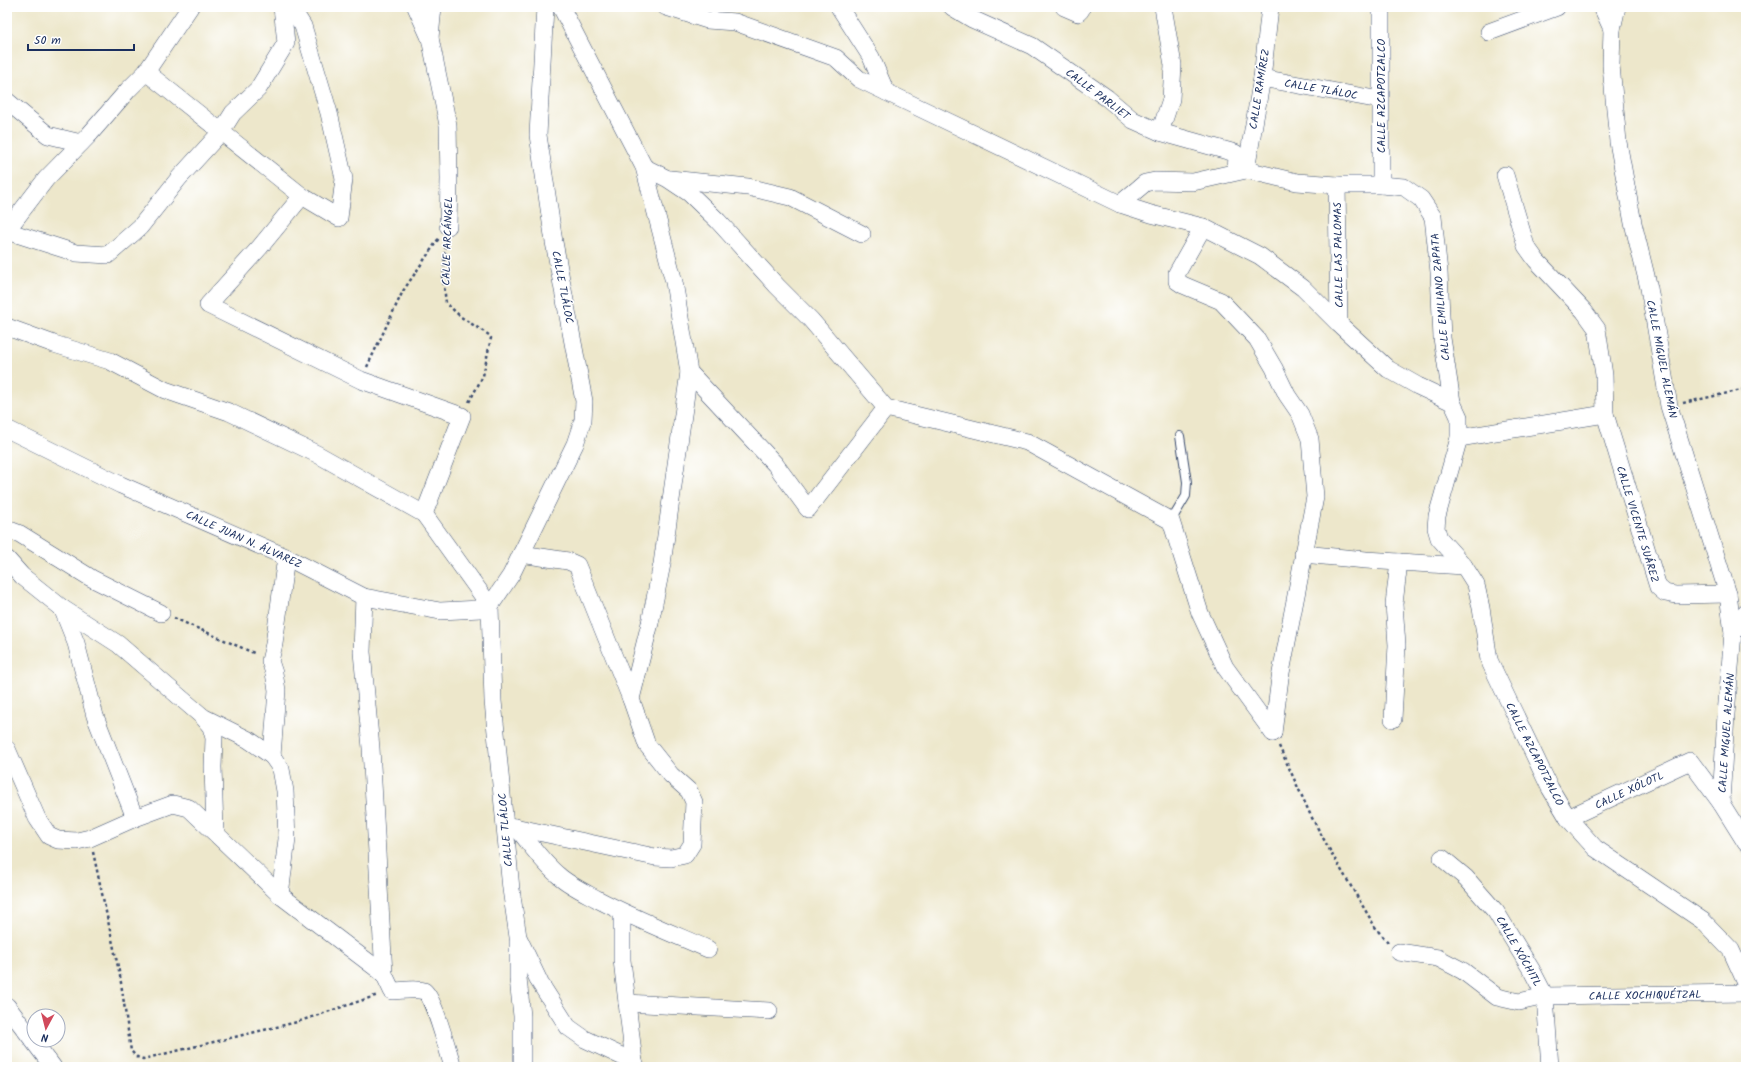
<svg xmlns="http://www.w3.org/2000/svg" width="1753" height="1074" viewBox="0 0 1753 1074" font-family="Kalam,sans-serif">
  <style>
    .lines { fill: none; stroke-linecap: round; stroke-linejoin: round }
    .service-casing { stroke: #3a4b6e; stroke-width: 10 }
    .minor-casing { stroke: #3a4b6e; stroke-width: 18 }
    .path { stroke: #3a4b6e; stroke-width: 2.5; stroke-dasharray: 3 3; stroke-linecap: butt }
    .service { stroke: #fff; stroke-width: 8 }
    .minor { stroke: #fff; stroke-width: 17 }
    .labels { text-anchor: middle; stroke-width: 3; stroke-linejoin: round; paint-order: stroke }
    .street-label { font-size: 11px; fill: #1b2f5e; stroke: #fff }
  </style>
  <rect width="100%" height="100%" fill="#fff"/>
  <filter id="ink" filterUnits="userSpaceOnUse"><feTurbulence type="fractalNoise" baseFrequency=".025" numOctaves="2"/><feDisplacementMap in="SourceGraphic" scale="8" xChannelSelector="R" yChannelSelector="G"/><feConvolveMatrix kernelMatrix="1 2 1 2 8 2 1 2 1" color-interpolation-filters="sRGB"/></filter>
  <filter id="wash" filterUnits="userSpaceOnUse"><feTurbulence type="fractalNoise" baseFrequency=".012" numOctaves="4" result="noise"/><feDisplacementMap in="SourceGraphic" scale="16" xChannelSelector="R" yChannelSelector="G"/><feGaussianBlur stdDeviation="0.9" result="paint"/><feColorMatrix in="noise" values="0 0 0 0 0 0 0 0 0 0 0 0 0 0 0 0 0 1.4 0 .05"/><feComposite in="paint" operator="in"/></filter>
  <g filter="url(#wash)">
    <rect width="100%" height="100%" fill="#ede7cb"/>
  </g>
  <g filter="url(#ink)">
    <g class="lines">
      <g class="service-casing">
        <polyline id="service" points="1171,521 1186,496 1187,482 1180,436"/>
      </g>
      <g class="minor-casing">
        <g id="minor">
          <polyline points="416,7 430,38"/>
          <polyline points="433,7 430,38 448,125 449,179 448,226"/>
          <polyline points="545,7 538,135 554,242 584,401 583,420 575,444 511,575 490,606 493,701 511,889 518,937 540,983 568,1027 585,1039 634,1062 636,1067"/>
          <polyline points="561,7 644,167 674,282 689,372 775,464 808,509 886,408"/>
          <polyline points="666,7 707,20 735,22 836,58 859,79 1120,204 1151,214 1203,227 1260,256 1303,288 1339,324 1388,369 1418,386 1452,402"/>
          <polyline points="839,7 871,57 886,92"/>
          <polyline points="952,7 972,19 1032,46 1107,98 1133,120 1160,132 1235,153 1237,156 1236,171"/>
          <polyline points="1064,7 1078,13 1081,10 1078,7"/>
          <polyline points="1381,7 1381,185"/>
          <polyline points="1602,7 1612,29"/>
          <polyline points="1617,7 1612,29 1611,65 1618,142 1633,223 1649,288 1669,406 1728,594 1733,633 1726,714 1721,803"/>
          <polyline points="1489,32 1557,7"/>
          <polyline points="146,72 302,196 339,218 344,179 329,113 303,26 291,7"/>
          <polyline points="1262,78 1380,100"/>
          <polyline points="7,101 48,135 81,143"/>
          <polyline points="1160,132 1171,99 1173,65 1163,7"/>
          <polyline points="644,167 668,179 689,193 718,221 777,286 811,320 886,408 1027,442 1171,521 1200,613 1225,667 1273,733"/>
          <polyline points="1246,170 1262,78 1270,7"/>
          <polyline points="1505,175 1526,246 1536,260 1584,311 1597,329 1604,375 1605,414 1658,587 1665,593 1676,595 1728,594"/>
          <polyline points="670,179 748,187 790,197 862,234"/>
          <polyline points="1337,185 1339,324"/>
          <polyline points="302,196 260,247 208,305 361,380 462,416 424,514"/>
          <polyline points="1120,204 1145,183 1155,181 1193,182 1246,170 1297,182 1337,185 1381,185 1404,187 1421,199 1433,217 1439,272 1442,338 1452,402 1459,417 1459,438 1437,516 1436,528 1439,538 1464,566 1476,585 1481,608 1489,660 1550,788 1568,818 1595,848 1703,921 1731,950 1746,983"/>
          <polyline points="1203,227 1177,273 1177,281 1183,285 1221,301 1257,339 1274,368 1287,395 1300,414 1310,439 1315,497 1280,678 1273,733"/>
          <polyline points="7,230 46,179 88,136 128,90 146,72 190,7"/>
          <polyline points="7,231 76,253 108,255 140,227 179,178 221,132 233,113 258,89 286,43 282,7"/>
          <polyline points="7,327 54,344 110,361 165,390 229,412 317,454 424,514 490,606 481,609 440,611 364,597 286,557 121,485 7,429"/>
          <polyline points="1459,438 1605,414"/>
          <polyline points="7,529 20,534 91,578 161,613"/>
          <polyline points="521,554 568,561 577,565 631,699"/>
          <polyline points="1303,554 1366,560 1464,566"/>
          <polyline points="7,559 22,576 62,608 118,644 203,717 249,740 272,756 281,769 285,791 287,839 280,895"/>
          <path d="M364,597l-2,55 9,96 13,226 8,17c9,0 23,-3 32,0 9,4 25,64 29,76"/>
          <polyline points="62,608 76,643 95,716 135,818"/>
          <polyline points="1733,633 1746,613"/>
          <polyline points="203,717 211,727 214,738 213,767 215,831"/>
          <polyline points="1393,719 1397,645 1394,604 1399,562"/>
          <polyline points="7,749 37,818 49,836 58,840 77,841 90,838 135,818 173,804 189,808 280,895 384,974"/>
          <polyline points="272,756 277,690 274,673 270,661 274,644 286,557"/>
          <polyline points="1568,818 1690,761 1721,803 1746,843"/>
          <polyline points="505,825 655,857 671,858 685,855 692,844 694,802 689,791 671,775 647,745 631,699 650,623 662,564 689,372"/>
          <path d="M516,827c14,16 25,34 42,48 11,10 26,17 39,24 36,19 74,34 111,50"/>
          <polyline points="1442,858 1466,878 1496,912 1531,969 1545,996 1550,1067"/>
          <polyline points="622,912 622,960 634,1062"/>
          <polyline points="518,941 518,978 522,1016 522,1067"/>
          <polyline points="1399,952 1438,958 1463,971 1497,997 1519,1002 1545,996 1746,993"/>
          <polyline points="627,1003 769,1011"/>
          <polyline points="7,1006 53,1067"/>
        </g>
      </g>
      <g class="path">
        <polyline points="446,240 443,278 446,303 461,317 489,335 491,338 483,376 468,404"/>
        <polyline points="367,367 403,291 439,238"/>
        <polyline points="1683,403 1746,389"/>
        <polyline points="174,618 256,654"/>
        <polyline points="1279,746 1311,816 1333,856 1377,930 1388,942"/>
        <polyline points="93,852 120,976 131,1051 137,1057 143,1059 297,1022 378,995"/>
      </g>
      <use href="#service" class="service"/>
      <use href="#minor" class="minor"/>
    </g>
  </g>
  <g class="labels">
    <g class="street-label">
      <text transform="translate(1259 89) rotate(-81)" y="4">CALLE RAMÍREZ</text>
      <text transform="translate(1321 89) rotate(10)" y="4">CALLE TLÁLOC</text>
      <text transform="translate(1098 94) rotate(37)" y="4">CALLE PARLIET</text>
      <text transform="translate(1381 96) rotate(-90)" y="4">CALLE AZCAPOTZALCO</text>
      <text transform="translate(447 241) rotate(-88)" y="4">CALLE ARCÁNGEL</text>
      <text transform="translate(1338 255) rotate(-91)" y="4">CALLE LAS PALOMAS</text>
      <text transform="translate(563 287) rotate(79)" y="4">CALLE TLÁLOC</text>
      <text transform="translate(1440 297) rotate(-95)" y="4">CALLE EMILIANO ZAPATA</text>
      <text transform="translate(1662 359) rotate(79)" y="4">CALLE MIGUEL ALEMÁN</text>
      <text transform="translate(1638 524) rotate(73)" y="4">CALLE VICENTE SUÁREZ</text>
      <text transform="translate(244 539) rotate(24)" y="4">CALLE JUAN N. ÁLVAREZ</text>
      <text transform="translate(1726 733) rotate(-86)" y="4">CALLE MIGUEL ALEMÁN</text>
      <text transform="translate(1535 754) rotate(63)" y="4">CALLE AZCAPOTZALCO</text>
      <text transform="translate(1629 790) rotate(-25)" y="4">CALLE XÓLOTL</text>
      <text transform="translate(505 830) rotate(-95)" y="4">CALLE TLÁLOC</text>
      <text transform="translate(1519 951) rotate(60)" y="4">CALLE XÓCHITL</text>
      <text transform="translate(1645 995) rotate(-1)" y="4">CALLE XOCHIQUÉTZAL</text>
    </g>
  </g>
  <rect width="1753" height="1074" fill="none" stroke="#fff" stroke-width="24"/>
  <g transform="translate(46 1028) rotate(187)"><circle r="19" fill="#ffffff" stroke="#a4acbf"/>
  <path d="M0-3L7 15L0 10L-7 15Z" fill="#d1495b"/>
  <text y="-6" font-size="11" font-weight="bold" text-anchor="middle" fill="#1b2f5e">N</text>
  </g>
  <path d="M28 44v6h106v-6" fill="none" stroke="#1b2f5e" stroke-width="2"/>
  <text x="34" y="44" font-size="12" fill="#1b2f5e" stroke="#ffffff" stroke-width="3" paint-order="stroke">50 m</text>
</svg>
